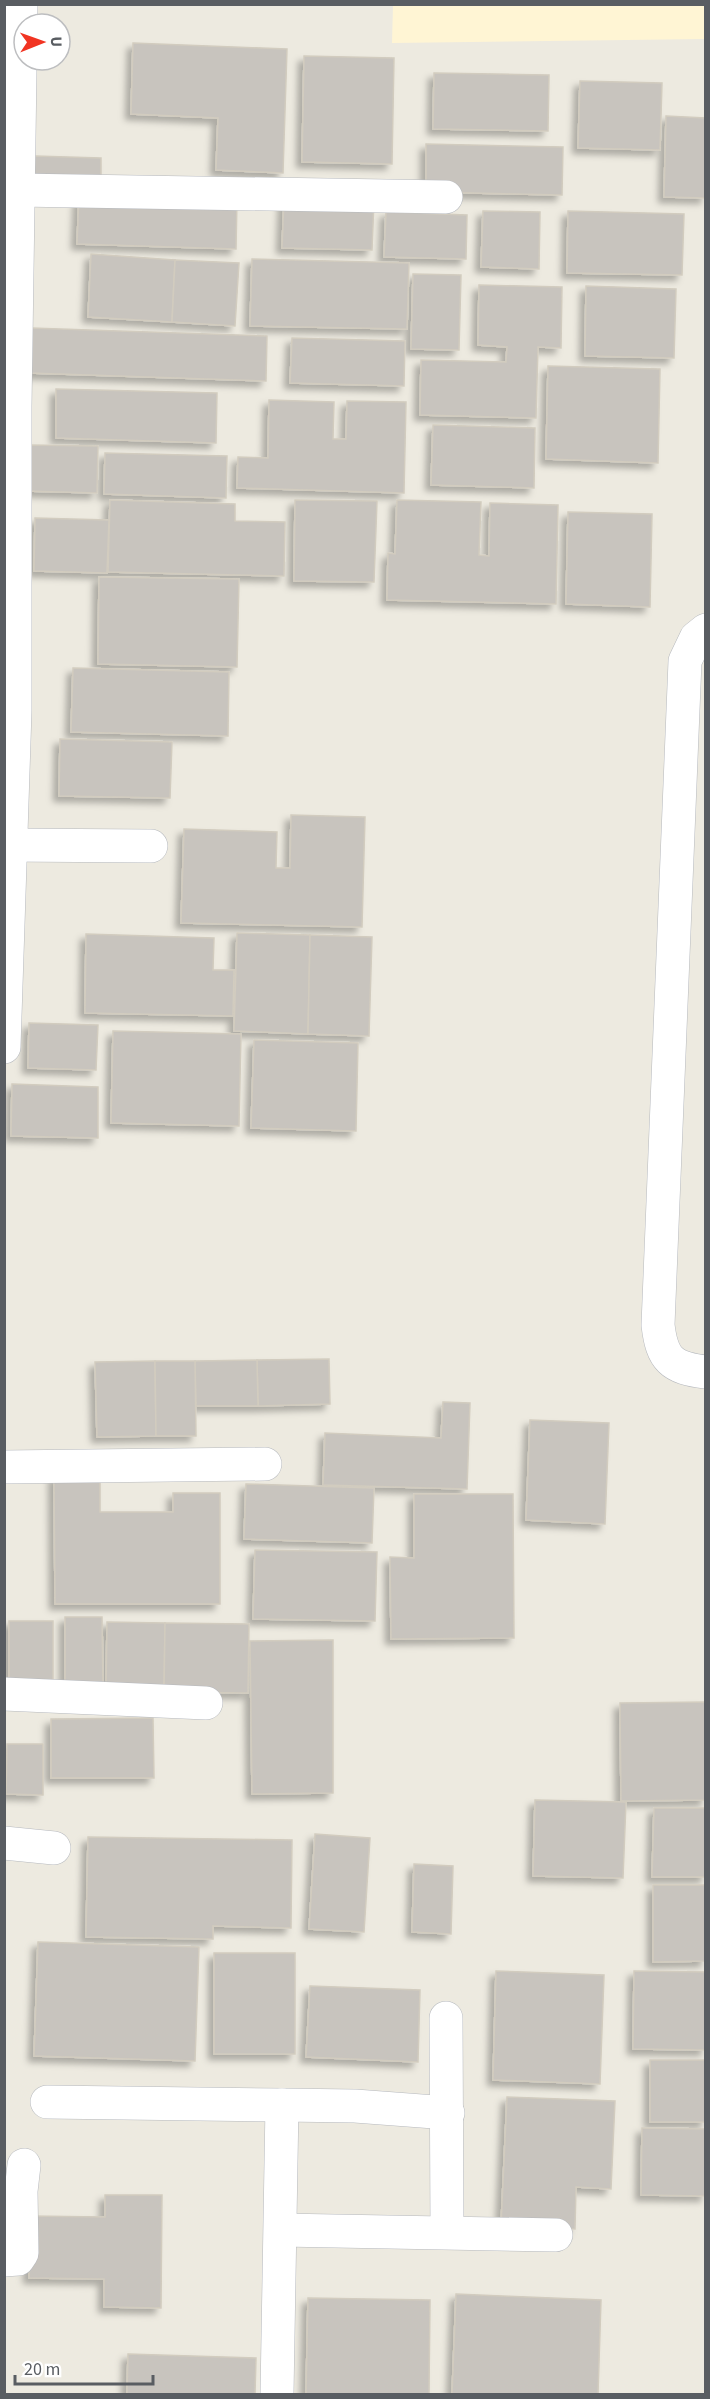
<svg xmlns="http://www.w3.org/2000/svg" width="710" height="2399" viewBox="0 0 710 2399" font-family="'Source Sans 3',sans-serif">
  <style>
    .commercial { fill: #fff5d4 }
    .building { fill: #c8c4be; stroke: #d2ccbf; stroke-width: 1.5; filter: url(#shadow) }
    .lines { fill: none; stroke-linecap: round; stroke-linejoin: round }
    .minor-casing { stroke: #b6b9be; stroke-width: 34 }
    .minor { stroke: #fff; stroke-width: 33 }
  </style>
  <defs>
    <filter id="shadow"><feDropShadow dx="-5.5" dy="5.5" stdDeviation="3" flood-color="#0004"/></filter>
  </defs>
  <rect width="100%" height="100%" fill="#edeae0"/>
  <polygon class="commercial" points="393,5 705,5 705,39 392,43"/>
  <g class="building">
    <polygon points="133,43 287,49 283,173 216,170 218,118 131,114"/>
    <polygon points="304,56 394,58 392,164 302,162"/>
    <polygon points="434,73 549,75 548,131 433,129"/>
    <polygon points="580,81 662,83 660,150 578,148"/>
    <polygon points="666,116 706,118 706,198 664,197"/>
    <polygon points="426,144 563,147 562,195 426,192"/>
    <polygon points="35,156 101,158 101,182 34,185"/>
    <polygon points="79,195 237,199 236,249 77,244"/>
    <polygon points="284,199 374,201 372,250 282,248"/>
    <polygon points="483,211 540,212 539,269 481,267"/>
    <polygon points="568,211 684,214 682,275 567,273"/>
    <polygon points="386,212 467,215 466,259 384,257"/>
    <polygon points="91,254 175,260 172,322 88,317"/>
    <polygon points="252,259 409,263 407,329 250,326"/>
    <polygon points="175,260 239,263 235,326 172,322"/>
    <polygon points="413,274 461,275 459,350 411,349"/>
    <polygon points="479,285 562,287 561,348 538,347 536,418 420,415 421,360 506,362 507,347 478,345"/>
    <polygon points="586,286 676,289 674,358 585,356"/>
    <polygon points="31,328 267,336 266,381 29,373"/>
    <polygon points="292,338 405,341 404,386 290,383"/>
    <polygon points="548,366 660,369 658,463 546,459"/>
    <polygon points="56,389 217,393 216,443 56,438"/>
    <polygon points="269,400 334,402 333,439 346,439 347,401 406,402 404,493 237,488 238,457 268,458"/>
    <polygon points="433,425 535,428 534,488 431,485"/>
    <polygon points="27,445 98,446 97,493 25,491"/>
    <polygon points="105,453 227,456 226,498 104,494"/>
    <polygon points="110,500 235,504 235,521 285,522 284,576 108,572"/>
    <polygon points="295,500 377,501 374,582 294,581"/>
    <polygon points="397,500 481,502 479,555 489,556 490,503 558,505 556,604 387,600 388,553 395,554"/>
    <polygon points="568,512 652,514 650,607 566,604"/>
    <polygon points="35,518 109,520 107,573 34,571"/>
    <polygon points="99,577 239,579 237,667 98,664"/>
    <polygon points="73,668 229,672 228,736 71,732"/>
    <polygon points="60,739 172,742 170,798 59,796"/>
    <polygon points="291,815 365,817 362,927 181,923 184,829 277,832 276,868 290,868"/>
    <polygon points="237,933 310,935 308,1034 234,1031"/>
    <polygon points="86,934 214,938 213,970 234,970 233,1016 85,1013"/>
    <polygon points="310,935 372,937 369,1036 308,1034"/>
    <polygon points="29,1023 98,1025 96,1070 28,1068"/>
    <polygon points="113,1031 241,1034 239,1126 111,1123"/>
    <polygon points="254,1040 358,1043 356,1131 251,1128"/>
    <polygon points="12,1084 98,1087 98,1138 11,1136"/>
    <polygon points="329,1359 330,1404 258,1406 257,1360"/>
    <polygon points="257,1360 258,1406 196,1406 195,1361"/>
    <polygon points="155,1361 156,1436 97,1437 95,1362"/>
    <polygon points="155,1361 195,1361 196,1436 156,1436"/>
    <polygon points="443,1402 470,1403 467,1489 323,1485 325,1433 441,1438"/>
    <polygon points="530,1420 609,1423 605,1524 526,1520"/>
    <polygon points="54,1475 100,1475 100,1512 173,1512 173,1493 220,1493 220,1604 55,1604"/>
    <polygon points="246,1484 374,1488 372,1543 244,1539"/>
    <polygon points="414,1494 513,1494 514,1638 391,1639 390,1557 414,1558"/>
    <polygon points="255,1550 377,1552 375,1621 253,1619"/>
    <polygon points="65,1617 102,1617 103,1689 65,1689"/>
    <rect x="9" y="1621" width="44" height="64"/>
    <polygon points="107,1622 165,1623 164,1692 106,1692"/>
    <polygon points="165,1623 249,1624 248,1693 164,1692"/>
    <polygon points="333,1640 333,1793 252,1794 250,1641"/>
    <polygon points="706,1702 706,1800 621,1801 620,1703"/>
    <polygon points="153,1718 154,1778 51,1778 51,1719"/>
    <polygon points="7,1744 43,1744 43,1795 6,1794"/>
    <polygon points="535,1800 626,1802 623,1878 533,1876"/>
    <polygon points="654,1808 706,1808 706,1877 652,1877"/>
    <polygon points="315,1834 370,1838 364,1932 309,1929"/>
    <polygon points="88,1837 292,1840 291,1928 213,1926 213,1939 86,1937"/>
    <polygon points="414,1864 453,1866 451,1934 412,1932"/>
    <polygon points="653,1885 706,1885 706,1961 653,1962"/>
    <polygon points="38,1942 199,1947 195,2061 34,2056"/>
    <rect x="214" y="1953" width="81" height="101"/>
    <polygon points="496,1971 604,1975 600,2084 493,2080"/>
    <polygon points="634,1971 706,1972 706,2050 633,2049"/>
    <polygon points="310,1986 420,1990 418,2062 306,2057"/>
    <rect x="650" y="2060" width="56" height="62"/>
    <polygon points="507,2097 615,2101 611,2189 576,2187 575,2229 501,2225"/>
    <polygon points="642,2128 706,2129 706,2196 641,2195"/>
    <polygon points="105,2195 162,2195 161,2308 104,2307 104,2279 29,2278 29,2216 105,2217"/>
    <polygon points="456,2294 601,2300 598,2394 452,2394"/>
    <polygon points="308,2298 430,2300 429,2394 306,2394"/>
    <polygon points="128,2354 256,2358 255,2394 127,2394"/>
  </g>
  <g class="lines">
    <g class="minor-casing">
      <g id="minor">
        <polyline points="18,190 446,197"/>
        <path d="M706,630l-10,8 -11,23 -27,664c4,34 13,43 48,47"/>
        <polyline points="4,845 151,846"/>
        <polyline points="4,1047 15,711 15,406 21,4"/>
        <polyline points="4,1467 265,1464"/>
        <polyline points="4,1694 206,1703"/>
        <polyline points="4,1843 54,1848"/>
        <polyline points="446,2018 447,2232"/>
        <polyline points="47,2102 282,2105"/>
        <polyline points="281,2230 556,2235"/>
        <polyline points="4,2260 18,2259 22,2253 21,2191 24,2165"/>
        <polyline points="277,2394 282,2105 355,2106 448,2113"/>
      </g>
    </g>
    <use href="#minor" class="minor"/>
  </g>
  <rect width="710" height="2399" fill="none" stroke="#595d62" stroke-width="12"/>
  <g transform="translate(42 42) rotate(89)"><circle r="28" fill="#ffffff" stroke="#bdbec0" stroke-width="1.5"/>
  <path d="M0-4.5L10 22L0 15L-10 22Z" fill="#f13422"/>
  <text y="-9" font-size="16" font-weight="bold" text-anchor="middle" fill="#595d62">U</text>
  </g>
  <path d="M15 2375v9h138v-9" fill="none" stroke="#595d62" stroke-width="3"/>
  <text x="24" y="2375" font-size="18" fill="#595d62" stroke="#ffffff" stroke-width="4.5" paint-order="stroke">20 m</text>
</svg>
